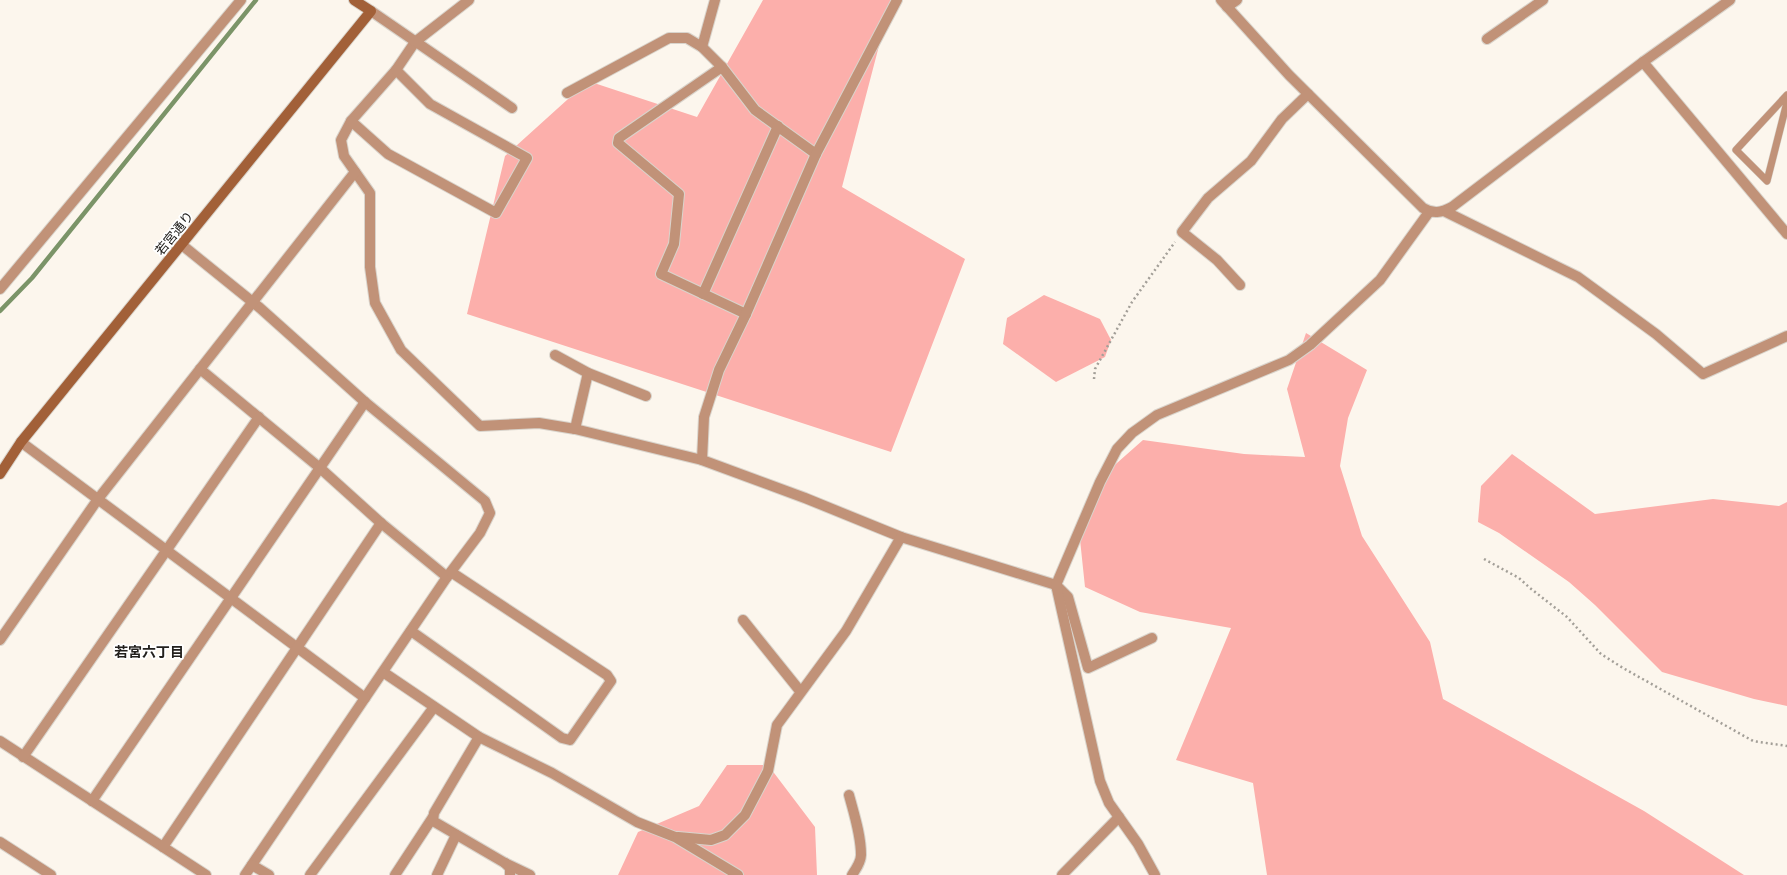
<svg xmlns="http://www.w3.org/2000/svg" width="1787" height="875" viewBox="0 0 1787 875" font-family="Inter,'Noto Sans JP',sans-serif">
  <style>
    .forest { fill: #fcafab }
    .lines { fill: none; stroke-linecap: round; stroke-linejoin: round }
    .stream { stroke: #7b9468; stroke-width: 4.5 }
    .lane-casing { stroke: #d9d4cc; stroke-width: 8 }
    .street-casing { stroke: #d9d4cc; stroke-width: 12 }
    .secondary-casing { stroke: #d9d4cc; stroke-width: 12 }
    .path { stroke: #a39f98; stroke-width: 2.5; stroke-dasharray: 2 3; stroke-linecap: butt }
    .lane { stroke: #c19278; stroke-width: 7 }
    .street { stroke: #c19278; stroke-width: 10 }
    .secondary { stroke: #a26038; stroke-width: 10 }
    .labels { text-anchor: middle; stroke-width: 3.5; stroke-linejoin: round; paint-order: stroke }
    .street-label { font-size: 13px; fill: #23211e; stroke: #fff }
    .neighbourhood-label { font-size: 14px; font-weight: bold; fill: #23211e; stroke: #fff }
  </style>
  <rect width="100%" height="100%" fill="#fcf6ed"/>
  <g class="forest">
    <polygon points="763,0 891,0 842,187 965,259 891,452 467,314 505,156 588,81 697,117"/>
    <polygon points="1044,295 1100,319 1111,340 1105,357 1056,382 1003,344 1007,318"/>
    <polygon points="1306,333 1367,370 1348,418 1340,466 1362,536 1430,642 1443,699 1644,811 1744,875 1267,875 1253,783 1176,760 1231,628 1140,612 1085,587 1079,530 1100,478 1143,440 1244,454 1305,457 1287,389"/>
    <polygon points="1512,454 1595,514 1713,499 1779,506 1787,502 1787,706 1754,699 1662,672 1595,605 1569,582 1499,533 1478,522 1481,486"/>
    <polygon points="727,765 768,765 815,827 817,875 618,875 638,832 699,806"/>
  </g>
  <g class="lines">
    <polyline class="stream" points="0,311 32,278 256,0"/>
    <g class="lane-casing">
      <polyline id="lane" points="1787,95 1736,150 1767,181 1787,102"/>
    </g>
    <g class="street-casing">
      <g id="street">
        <polyline points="469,0 415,42 396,70 351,121 341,140 344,156 370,193 370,267 375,303 401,350 480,426 539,423 575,429 702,460 805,498 901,537 1056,585 1068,597 1088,668 1152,638"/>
        <path d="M1221,0l68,75 134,133c10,6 18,5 29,-1l191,-145 87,-62"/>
        <polyline points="1227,7 1237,0"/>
        <polyline points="371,11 512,108"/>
        <polyline points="1487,39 1543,0"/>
        <polyline points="702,47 715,0"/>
        <polyline points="1643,62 1787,234"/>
        <polyline points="722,67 619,138 618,143 679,194 674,244 661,274 746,314"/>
        <polyline points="567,93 669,38 687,38 702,47 722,67 755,110 816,154"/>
        <polyline points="351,121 388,154 496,213 527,158 430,104 396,70"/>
        <polyline points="1444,211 1578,277 1656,334 1703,374 1787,336"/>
        <polyline points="182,245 260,308 365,402 485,501 490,513 480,533 447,577 245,875"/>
        <polyline points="1240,285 1217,260 1182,232 1208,198 1251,161 1282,119 1308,94"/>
        <polyline points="0,289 241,0"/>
        <polyline points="703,294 778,126"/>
        <polyline points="555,355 588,373 646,396"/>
        <polyline points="200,369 320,468 381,523 447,577"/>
        <polyline points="575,429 588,373"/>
        <polyline points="21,442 365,698"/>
        <polyline points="702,460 704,417 719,370 746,314 816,154 897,0"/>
        <polyline points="743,620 800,691"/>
        <polyline points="411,631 562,738 570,740 611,681 607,675 451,572"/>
        <polyline points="0,640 98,499 355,172"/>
        <polyline points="383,672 479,737 552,773 637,822 675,837 738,875"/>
        <polyline points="479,737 434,813 433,821 505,863 510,868 510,875"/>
        <polyline points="0,741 206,875"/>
        <polyline points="23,757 259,417"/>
        <path d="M849,795c5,19 12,40 12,60 0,7 -5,14 -9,20"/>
        <polyline points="92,801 365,402"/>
        <polyline points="678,837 711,840 725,835 745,815 768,771 777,725 846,631 901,537"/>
        <polyline points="0,842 51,875"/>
        <polyline points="163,847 381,523"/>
        <polyline points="505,863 530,875"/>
        <polyline points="252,865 269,875"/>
        <polyline points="310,875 434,707"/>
        <polyline points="395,875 433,817"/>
        <polyline points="437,875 456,835"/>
        <polyline points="1062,875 1119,817"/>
        <polyline points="1155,875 1138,844 1109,803 1100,781 1056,585 1100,482 1117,449 1132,433 1157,415 1289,360 1310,345 1380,280 1429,212"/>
      </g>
    </g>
    <g class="secondary-casing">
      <polyline id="secondary" points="0,474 21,442 371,11 354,0"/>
    </g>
    <g class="path">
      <polyline points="1094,379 1095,369 1132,302 1175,242"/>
      <polyline points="1484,559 1519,578 1530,588 1567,617 1601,654 1623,668 1753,741 1787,746"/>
    </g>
    <use href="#lane" class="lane"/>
    <use href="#street" class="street"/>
    <use href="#secondary" class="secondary"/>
  </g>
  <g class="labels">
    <g class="street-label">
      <text transform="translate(174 233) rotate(-51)" y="5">若宮通り</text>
    </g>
    <g class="neighbourhood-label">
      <text x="149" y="657">若宮六丁目</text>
    </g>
  </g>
</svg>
